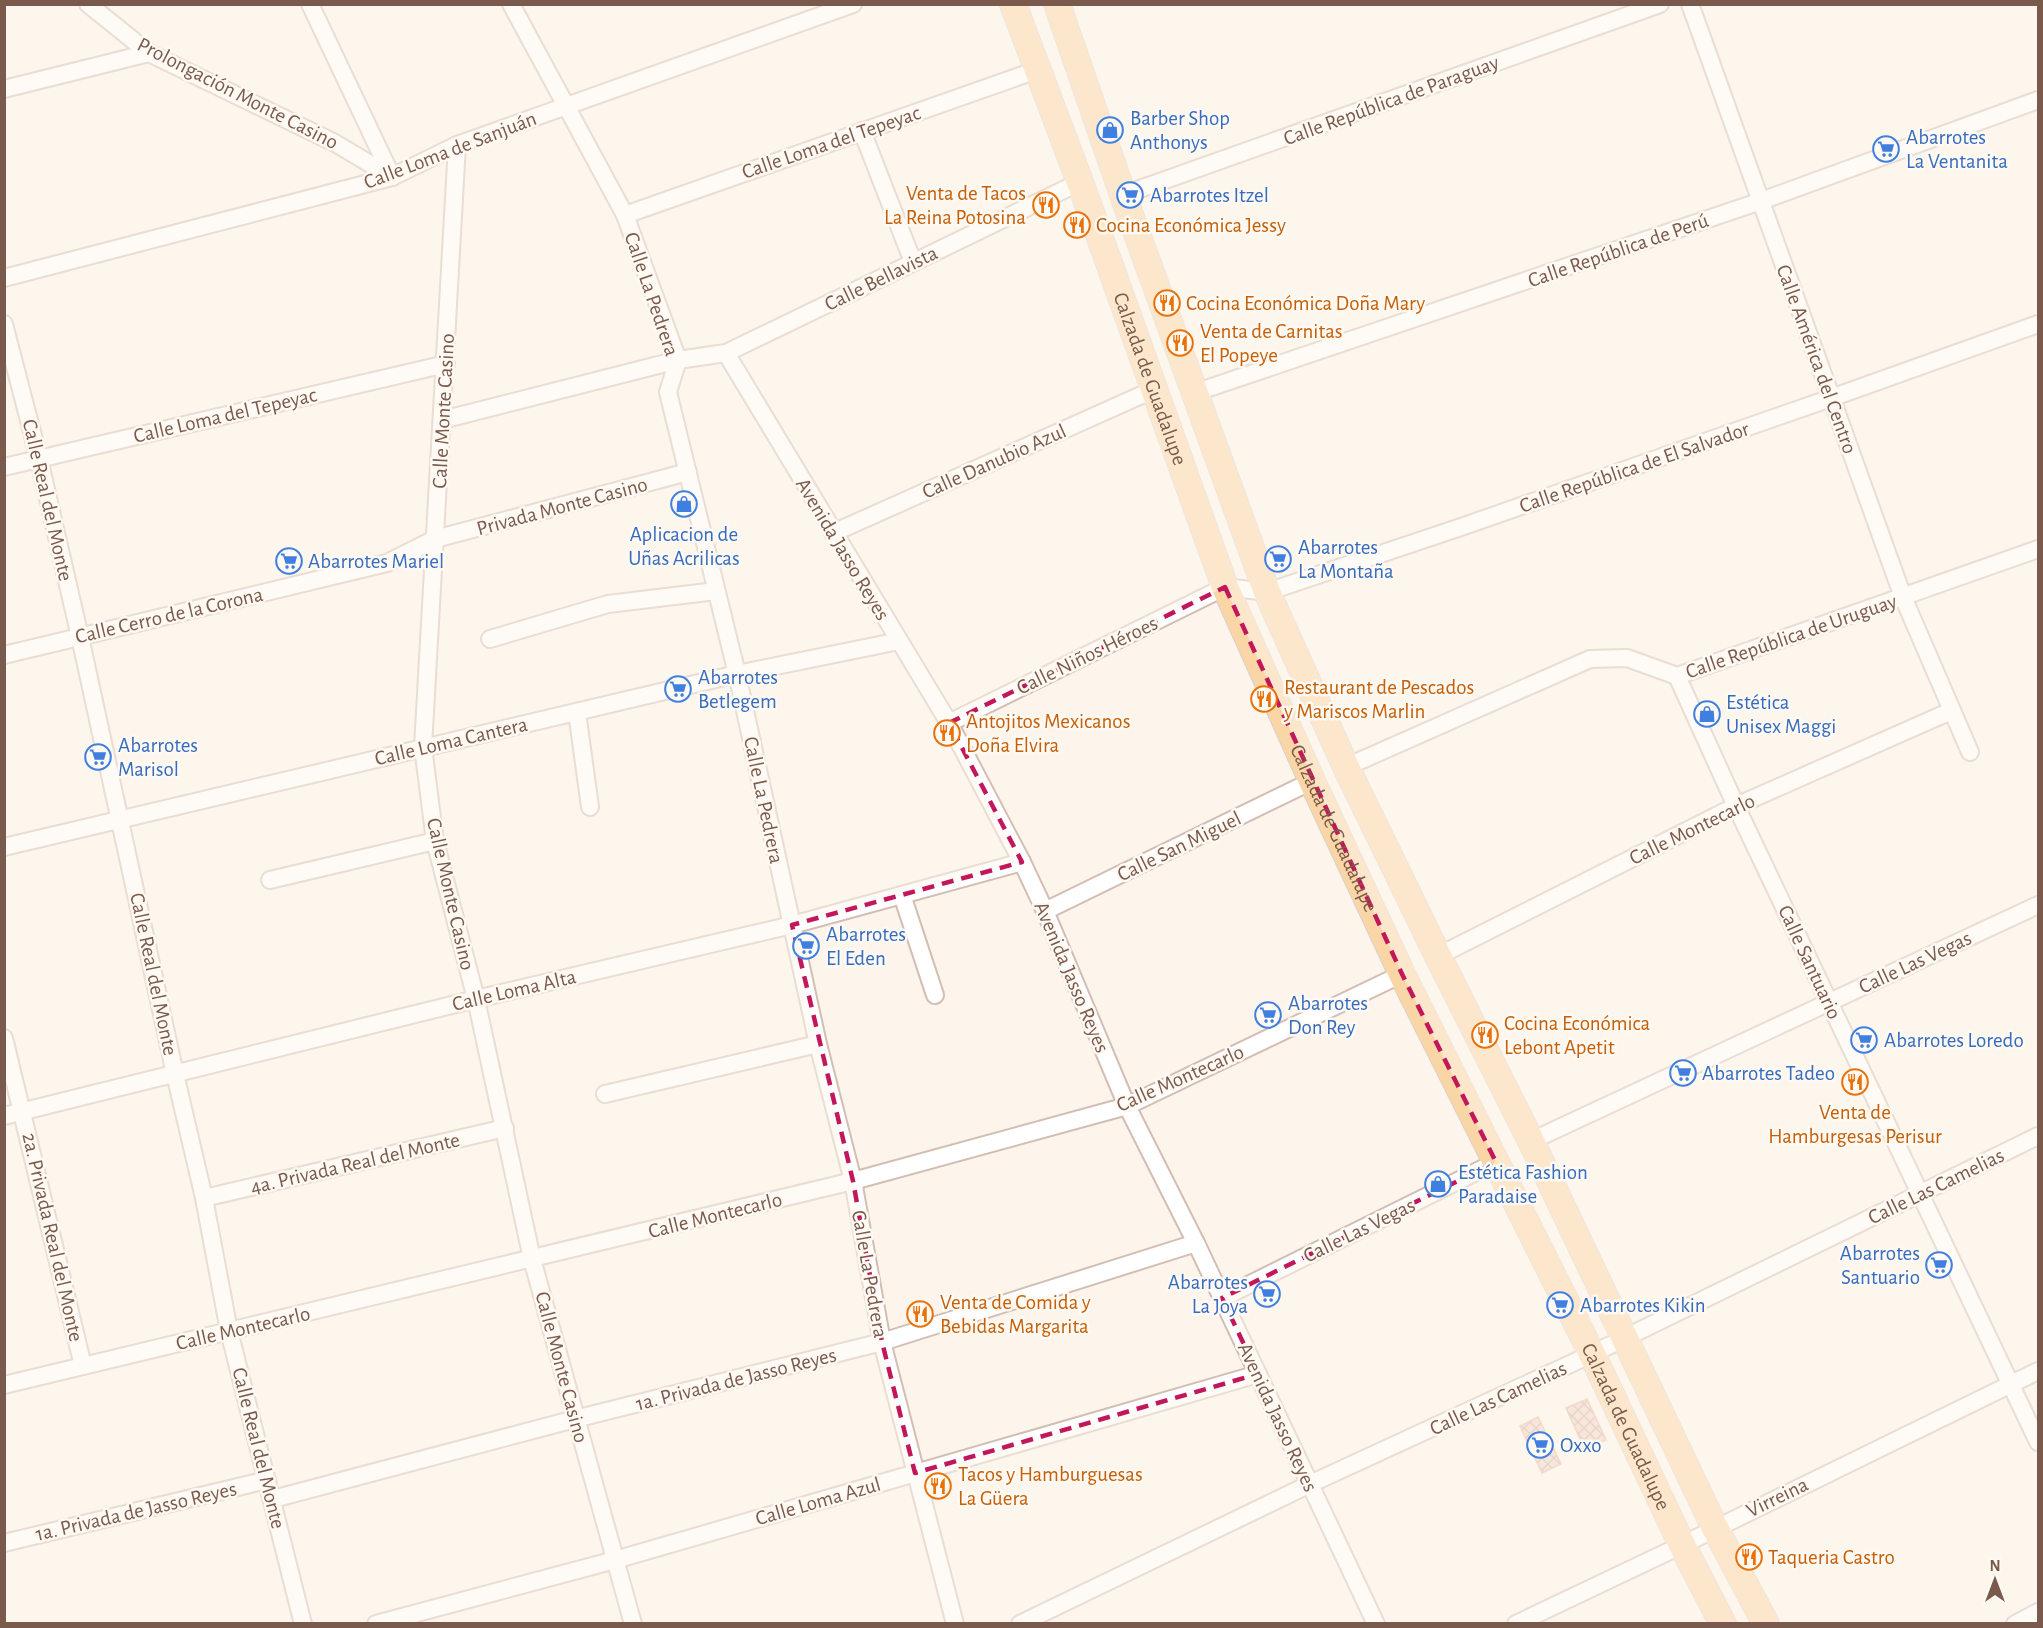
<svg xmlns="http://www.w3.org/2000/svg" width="2043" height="1628" viewBox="0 0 2043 1628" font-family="'Alegreya Sans',sans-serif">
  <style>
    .building { fill: url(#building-cross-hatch); stroke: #e5b8a3; stroke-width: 1.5 }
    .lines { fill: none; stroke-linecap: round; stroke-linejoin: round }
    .minor-casing { stroke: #d3beb3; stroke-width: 20 }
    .primary-casing { stroke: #d9d1cd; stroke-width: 28 }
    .minor { stroke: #fff; stroke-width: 16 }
    .primary { stroke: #fad5a5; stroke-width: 26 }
    .marked { fill: none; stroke: #c2185b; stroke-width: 4.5; stroke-dasharray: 12 8; stroke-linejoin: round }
    .labels { text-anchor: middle; stroke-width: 5; stroke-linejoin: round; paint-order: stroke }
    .street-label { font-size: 21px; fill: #795a4d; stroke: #fff9f3 }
    .shop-label { font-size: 21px; fill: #366cbe; stroke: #fff9f3; text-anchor: start }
    .food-label { font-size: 21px; fill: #c56008; stroke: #fff9f3; text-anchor: start }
  </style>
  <defs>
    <pattern id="building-cross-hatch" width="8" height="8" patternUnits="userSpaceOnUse" patternTransform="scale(1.5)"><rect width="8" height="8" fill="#f2d3c3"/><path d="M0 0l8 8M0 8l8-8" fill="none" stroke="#c9aea1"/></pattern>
  </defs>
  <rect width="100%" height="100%" fill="#fdf5ec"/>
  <g class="building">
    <polygon points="1587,1399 1606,1440 1585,1450 1566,1408"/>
    <polygon points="1538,1417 1561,1464 1542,1473 1520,1426"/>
  </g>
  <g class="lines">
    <g class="minor-casing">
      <g id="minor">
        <polyline points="88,4 149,53 335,143 392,177"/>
        <polyline points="310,4 392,177"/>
        <polyline points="511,4 625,215 678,360 668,392 737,674 818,1044 853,1181 882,1342 955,1624"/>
        <polyline points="1690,4 1903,597 1970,752"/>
        <polyline points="4,89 149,53"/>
        <polyline points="862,131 913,262"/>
        <polyline points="457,145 423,747 435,841 476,999 532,1259 633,1624"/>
        <polyline points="1123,195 1660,4"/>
        <polyline points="625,215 1037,70"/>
        <polyline points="4,278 392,177 457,145 853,4"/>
        <polyline points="4,324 39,459 80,637 175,1074 204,1198 229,1331 303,1624"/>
        <polyline points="726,353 949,723 1022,862 1045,911 1127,1106 1196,1243 1376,1624"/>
        <polyline points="1194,393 1761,201 2038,100"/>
        <polyline points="442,420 678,360 726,353 1080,182"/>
        <polyline points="4,467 446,364"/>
        <polyline points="833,533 1155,389"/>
        <polyline points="490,639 608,604 716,591"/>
        <polyline points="4,655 387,563 435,539 688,472"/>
        <polyline points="1677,676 1736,806 2038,1442"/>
        <polyline points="577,712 590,807"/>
        <polyline points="949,723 1225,587 1267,592 1461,527 1831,398 2038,324"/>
        <polyline points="1346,767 1590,659 1627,658 1677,676 2038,549"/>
        <polyline points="4,847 737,674 899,641"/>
        <polyline points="270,880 435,841"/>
        <polyline points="902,895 935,995"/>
        <polyline points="1045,911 1312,781"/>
        <polyline points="1438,956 1736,806 1951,711"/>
        <polyline points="4,1038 83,1366"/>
        <polyline points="605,1094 818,1044"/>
        <polyline points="4,1116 476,999 792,925 1022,862"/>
        <polyline points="1531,1141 2038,905"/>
        <polyline points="204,1198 505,1128"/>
        <polyline points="1222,1298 1496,1162"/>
        <polyline points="4,1385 853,1181 1127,1106 1402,974"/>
        <polyline points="273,1499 575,1419 882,1342 1196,1243"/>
        <polyline points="4,1543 267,1480"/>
        <polyline points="376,1624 615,1560 1258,1374"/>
        <polyline points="1020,1624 1310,1484 1592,1354 2038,1136"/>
        <polyline points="1516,1624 1682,1545 2038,1371"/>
        <polyline points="2015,1624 2038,1612"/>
      </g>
    </g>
    <g class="primary-casing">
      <g id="primary">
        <path id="s1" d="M1013,4l67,178 145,405 87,194 90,193 190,380 90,191 41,79"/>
        <polyline points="1057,4 1123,195 1267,592 1346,767 1438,956 1531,1141 1715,1528 1766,1624"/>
      </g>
    </g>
    <use href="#minor" class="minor"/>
    <use href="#primary" class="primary"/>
  </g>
  <path d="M0 0H2043V1628H0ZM1225,587l177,387 94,188 -274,136 36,76 -343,99 -33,-131 -29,-161 -61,-256 230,-63 -73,-139z" fill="#fdf5ec" fill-opacity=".55" fill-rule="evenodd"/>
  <path class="marked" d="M1225,587l177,387 94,188 -274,136 36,76 -343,99 -33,-131 -29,-161 -61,-256 230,-63 -73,-139z"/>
  <defs>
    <g id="shop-ring" transform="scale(1.35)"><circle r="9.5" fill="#fff9f3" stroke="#3f7fe0" stroke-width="1.5"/><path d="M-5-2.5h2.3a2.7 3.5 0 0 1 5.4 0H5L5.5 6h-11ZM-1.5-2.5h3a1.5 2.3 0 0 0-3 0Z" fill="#3f7fe0"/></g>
    <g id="supermarket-ring" transform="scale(1.35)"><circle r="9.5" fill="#fff9f3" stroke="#3f7fe0" stroke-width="1.5"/><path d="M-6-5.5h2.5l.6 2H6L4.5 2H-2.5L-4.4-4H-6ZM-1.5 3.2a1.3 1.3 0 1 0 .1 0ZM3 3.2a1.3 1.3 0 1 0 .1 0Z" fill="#3f7fe0"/></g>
    <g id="restaurant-ring" transform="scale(1.35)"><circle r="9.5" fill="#fff9f3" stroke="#e8710a" stroke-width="1.5"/><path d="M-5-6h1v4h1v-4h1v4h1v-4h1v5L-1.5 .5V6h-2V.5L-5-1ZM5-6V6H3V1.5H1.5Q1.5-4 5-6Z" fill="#e8710a"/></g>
  </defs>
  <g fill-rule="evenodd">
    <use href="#shop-ring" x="1110" y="130"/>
    <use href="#supermarket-ring" x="1886" y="149"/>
    <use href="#supermarket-ring" x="1130" y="195"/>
    <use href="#restaurant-ring" x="1046" y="205"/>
    <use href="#restaurant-ring" x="1077" y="225"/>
    <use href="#restaurant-ring" x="1167" y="303"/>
    <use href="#restaurant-ring" x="1180" y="343"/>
    <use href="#shop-ring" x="684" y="504"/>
    <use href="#supermarket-ring" x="1278" y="559"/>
    <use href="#supermarket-ring" x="289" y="561"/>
    <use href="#supermarket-ring" x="678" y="689"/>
    <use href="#restaurant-ring" x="1264" y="699"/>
    <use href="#shop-ring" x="1707" y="714"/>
    <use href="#restaurant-ring" x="947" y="733"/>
    <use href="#supermarket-ring" x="98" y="757"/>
    <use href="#supermarket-ring" x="806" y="946"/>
    <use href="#supermarket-ring" x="1268" y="1015"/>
    <use href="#restaurant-ring" x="1485" y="1035"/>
    <use href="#supermarket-ring" x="1864" y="1040"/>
    <use href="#supermarket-ring" x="1683" y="1073"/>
    <use href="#restaurant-ring" x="1855" y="1082"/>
    <use href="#shop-ring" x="1438" y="1184"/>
    <use href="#supermarket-ring" x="1939" y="1265"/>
    <use href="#supermarket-ring" x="1267" y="1294"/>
    <use href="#supermarket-ring" x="1560" y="1305"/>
    <use href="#restaurant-ring" x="920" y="1314"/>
    <use href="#supermarket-ring" x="1540" y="1445"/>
    <use href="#restaurant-ring" x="938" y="1486"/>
    <use href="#restaurant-ring" x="1749" y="1557"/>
  </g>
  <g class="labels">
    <g class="street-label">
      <text transform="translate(238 93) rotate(27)" y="7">Prolongación Monte Casino</text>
      <text transform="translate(1391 100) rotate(-20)" y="7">Calle República de Paraguay</text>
      <text transform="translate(831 142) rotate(-19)" y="7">Calle Loma del Tepeyac</text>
      <text transform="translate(450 150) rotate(-21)" y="7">Calle Loma de Sanjuán</text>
      <text transform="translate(1618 250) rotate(-19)" y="7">Calle República de Perú</text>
      <text transform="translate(881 278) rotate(-26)" y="7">Calle Bellavista</text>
      <text transform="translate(652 294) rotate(71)" y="7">Calle La Pedrera</text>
      <text transform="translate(1817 359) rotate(70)" y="7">Calle América del Centro</text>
      <text dy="7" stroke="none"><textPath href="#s1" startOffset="399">Calzada de Guadalupe</textPath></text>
      <text transform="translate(443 411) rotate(-87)" y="7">Calle Monte Casino</text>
      <text transform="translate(225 415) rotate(-13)" y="7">Calle Loma del Tepeyac</text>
      <text transform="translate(994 461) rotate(-24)" y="7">Calle Danubio Azul</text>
      <text transform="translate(1634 467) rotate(-19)" y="7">Calle República de El Salvador</text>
      <text transform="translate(48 500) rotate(77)" y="7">Calle Real del Monte</text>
      <text transform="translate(562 506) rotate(-15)" y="7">Privada Monte Casino</text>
      <text transform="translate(843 549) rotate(59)" y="7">Avenida Jasso Reyes</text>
      <text transform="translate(169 615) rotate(-13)" y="7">Calle Cerro de la Corona</text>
      <text transform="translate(1791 636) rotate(-19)" y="7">Calle República de Uruguay</text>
      <text transform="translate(1087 655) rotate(-26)" y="7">Calle Niños Héroes</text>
      <text transform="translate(451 741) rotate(-13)" y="7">Calle Loma Cantera</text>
      <text transform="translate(764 800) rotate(78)" y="7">Calle La Pedrera</text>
      <text dy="7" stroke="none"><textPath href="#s1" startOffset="885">Calzada de Guadalupe</textPath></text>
      <text transform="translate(1692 829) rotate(-26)" y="7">Calle Montecarlo</text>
      <text transform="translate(1179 846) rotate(-26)" y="7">Calle San Miguel</text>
      <text transform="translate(451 894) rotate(77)" y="7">Calle Monte Casino</text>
      <text transform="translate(1810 962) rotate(65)" y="7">Calle Santuario</text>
      <text transform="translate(1915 962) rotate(-25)" y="7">Calle Las Vegas</text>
      <text transform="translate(154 974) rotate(78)" y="7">Calle Real del Monte</text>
      <text transform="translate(1072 977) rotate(67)" y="7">Avenida Jasso Reyes</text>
      <text transform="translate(514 990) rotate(-13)" y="7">Calle Loma Alta</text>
      <text transform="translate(1180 1078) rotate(-24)" y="7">Calle Montecarlo</text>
      <text transform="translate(355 1163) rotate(-13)" y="7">4a. Privada Real del Monte</text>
      <text transform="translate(1936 1186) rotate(-26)" y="7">Calle Las Camelias</text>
      <text transform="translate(715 1215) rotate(-14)" y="7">Calle Montecarlo</text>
      <text transform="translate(1359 1230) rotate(-26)" y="7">Calle Las Vegas</text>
      <text transform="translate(53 1237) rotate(77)" y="7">2a. Privada Real del Monte</text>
      <text transform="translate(870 1274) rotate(80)" y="7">Calle La Pedrera</text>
      <text transform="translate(243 1328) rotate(-13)" y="7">Calle Montecarlo</text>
      <text transform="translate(562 1367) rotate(75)" y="7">Calle Monte Casino</text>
      <text transform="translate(736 1379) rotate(-14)" y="7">1a. Privada de Jasso Reyes</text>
      <text transform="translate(1498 1398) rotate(-25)" y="7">Calle Las Camelias</text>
      <text transform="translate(1278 1417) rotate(65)" y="7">Avenida Jasso Reyes</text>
      <text dy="7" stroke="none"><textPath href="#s1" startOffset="1551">Calzada de Guadalupe</textPath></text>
      <text transform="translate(259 1448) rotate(76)" y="7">Calle Real del Monte</text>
      <text transform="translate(1777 1497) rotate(-26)" y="7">Virreina</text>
      <text transform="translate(818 1501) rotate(-16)" y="7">Calle Loma Azul</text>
      <text transform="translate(136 1511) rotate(-13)" y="7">1a. Privada de Jasso Reyes</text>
    </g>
    <g class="shop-label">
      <text x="1130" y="125">Barber Shop<tspan x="1130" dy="24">Anthonys</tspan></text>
      <text x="1906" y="144">Abarrotes<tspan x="1906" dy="24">La Ventanita</tspan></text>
      <text x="1150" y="202">Abarrotes Itzel</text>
      <text x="684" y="541" text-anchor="middle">Aplicacion de<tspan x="684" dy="24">Uñas Acrilicas</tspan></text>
      <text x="1298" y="554">Abarrotes<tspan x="1298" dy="24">La Montaña</tspan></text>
      <text x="308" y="568">Abarrotes Mariel</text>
      <text x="698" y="684">Abarrotes<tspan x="698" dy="24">Betlegem</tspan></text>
      <text x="1726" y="709">Estética<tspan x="1726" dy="24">Unisex Maggi</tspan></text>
      <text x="118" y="752">Abarrotes<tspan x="118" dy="24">Marisol</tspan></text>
      <text x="826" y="941">Abarrotes<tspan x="826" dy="24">El Eden</tspan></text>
      <text x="1288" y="1010">Abarrotes<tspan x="1288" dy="24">Don Rey</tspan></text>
      <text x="1884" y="1047">Abarrotes Loredo</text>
      <text x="1702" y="1080">Abarrotes Tadeo</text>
      <text x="1458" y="1179">Estética Fashion<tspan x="1458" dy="24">Paradaise</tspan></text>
      <text x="1920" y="1260" text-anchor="end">Abarrotes<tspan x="1920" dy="24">Santuario</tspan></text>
      <text x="1248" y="1289" text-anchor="end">Abarrotes<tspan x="1248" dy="24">La Joya</tspan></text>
      <text x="1580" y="1312">Abarrotes Kikin</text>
      <text x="1560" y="1452">Oxxo</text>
    </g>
    <g class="food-label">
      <text x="1026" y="200" text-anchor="end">Venta de Tacos<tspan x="1026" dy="24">La Reina Potosina</tspan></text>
      <text x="1096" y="232">Cocina Económica Jessy</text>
      <text x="1186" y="310">Cocina Económica Doña Mary</text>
      <text x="1200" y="338">Venta de Carnitas<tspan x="1200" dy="24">El Popeye</tspan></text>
      <text x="1284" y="694">Restaurant de Pescados<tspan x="1284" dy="24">y Mariscos Marlin</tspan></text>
      <text x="966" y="728">Antojitos Mexicanos<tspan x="966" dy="24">Doña Elvira</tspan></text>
      <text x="1504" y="1030">Cocina Económica<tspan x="1504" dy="24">Lebont Apetit</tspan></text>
      <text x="1855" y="1119" text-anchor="middle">Venta de<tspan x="1855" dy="24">Hamburgesas Perisur</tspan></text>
      <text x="940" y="1309">Venta de Comida y<tspan x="940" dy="24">Bebidas Margarita</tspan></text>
      <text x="958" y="1481">Tacos y Hamburguesas<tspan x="958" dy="24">La Güera</tspan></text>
      <text x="1768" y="1564">Taqueria Castro</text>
    </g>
  </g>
  <rect width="2043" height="1628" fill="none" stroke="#795a4d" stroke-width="12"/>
  <g transform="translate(1995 1580)" stroke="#fff9f3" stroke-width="4.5" paint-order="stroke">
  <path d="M0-4.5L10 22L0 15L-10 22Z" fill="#795a4d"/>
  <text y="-9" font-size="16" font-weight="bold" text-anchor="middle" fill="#795a4d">N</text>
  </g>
</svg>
